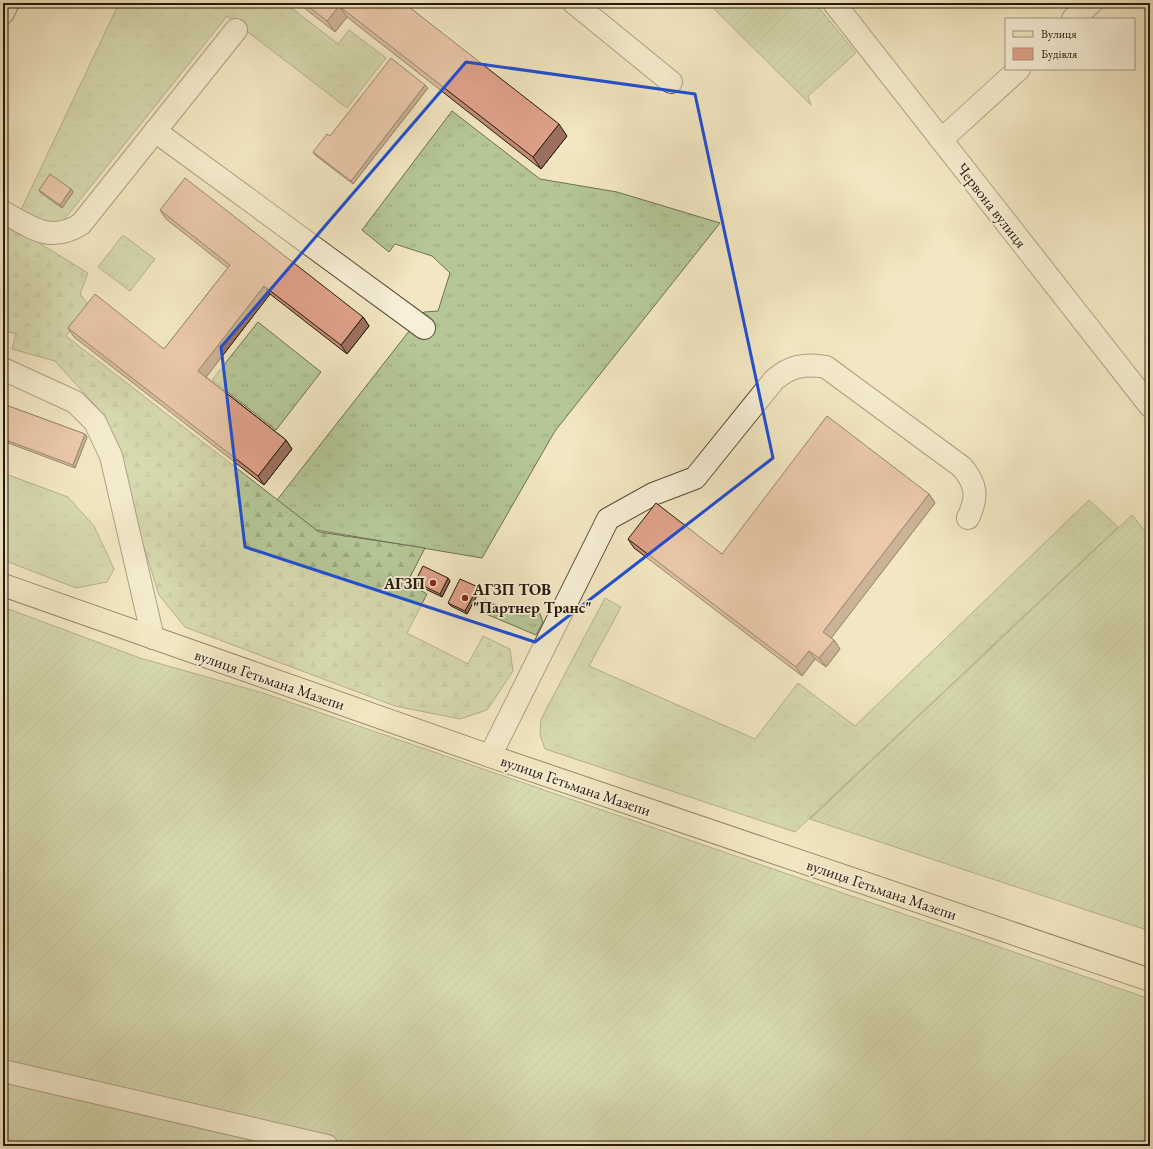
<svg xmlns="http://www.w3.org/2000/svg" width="1153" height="1149" viewBox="0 0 1153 1149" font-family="'EB Garamond',serif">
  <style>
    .grass { fill: url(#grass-tufts); stroke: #6e7051 }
    .forest { fill: url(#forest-firs); stroke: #6e7051 }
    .garden { fill: url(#garden-furrows); stroke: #6e7051 }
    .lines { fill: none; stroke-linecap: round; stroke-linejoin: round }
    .minor-casing { stroke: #594c39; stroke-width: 24 }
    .major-casing { stroke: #26190b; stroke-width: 24 }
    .highway-casing { stroke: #26190b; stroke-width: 24 }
    .minor { stroke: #f7efd7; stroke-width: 22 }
    .major { stroke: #f2e7c2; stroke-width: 22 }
    .highway { stroke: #f2e7c2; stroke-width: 22 }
    .wall { fill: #c18b77; stroke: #26190b }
    .shaded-wall { fill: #9d7161; stroke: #26190b }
    .building { fill: #e0a28a; stroke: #26190b }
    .marked { fill: none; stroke: #1d4ed8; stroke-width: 3; stroke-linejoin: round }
    .poi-dot { fill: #8f2418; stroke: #f7efd7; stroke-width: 1.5 }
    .labels { text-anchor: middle; stroke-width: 3.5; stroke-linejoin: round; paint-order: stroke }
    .street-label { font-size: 16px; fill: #26190b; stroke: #f7efd7 }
    .poi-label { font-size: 16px; font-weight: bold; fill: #26190b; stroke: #f7efd7; text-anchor: end }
  </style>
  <defs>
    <pattern id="grass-tufts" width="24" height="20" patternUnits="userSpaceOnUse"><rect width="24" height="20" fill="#b5c797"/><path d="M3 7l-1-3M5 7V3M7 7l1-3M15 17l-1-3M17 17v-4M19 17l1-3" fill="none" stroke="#9caa81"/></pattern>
    <pattern id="forest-firs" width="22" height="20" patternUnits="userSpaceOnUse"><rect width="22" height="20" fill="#b5c797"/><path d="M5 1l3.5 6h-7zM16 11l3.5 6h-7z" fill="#9caa81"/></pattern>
    <pattern id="garden-furrows" width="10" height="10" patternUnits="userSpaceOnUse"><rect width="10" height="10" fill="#b5c797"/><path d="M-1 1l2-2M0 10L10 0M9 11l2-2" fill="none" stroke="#9caa81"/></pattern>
  </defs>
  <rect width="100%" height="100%" fill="#f2e7c2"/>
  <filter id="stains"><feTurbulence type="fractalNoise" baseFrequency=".005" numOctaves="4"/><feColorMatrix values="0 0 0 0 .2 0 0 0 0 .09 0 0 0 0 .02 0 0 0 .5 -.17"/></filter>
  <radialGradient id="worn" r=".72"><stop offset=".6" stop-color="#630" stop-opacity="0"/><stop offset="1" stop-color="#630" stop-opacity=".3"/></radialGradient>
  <g class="grass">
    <polygon points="119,3 285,3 338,44 349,30 386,58 347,108 227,16 63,221 46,226 20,212"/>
    <polygon points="452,111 540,179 617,192 720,223 555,431 482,558 316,530 277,500 424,312 438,311 450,273 432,256 395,244 389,252 362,230"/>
    <polygon points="123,235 155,259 130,291 98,267"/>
    <polygon points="258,322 321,372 276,430 212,380"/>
    <polygon points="3,473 68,497 94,526 114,569 107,582 76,588 3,560"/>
    <polygon points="1089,500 1118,527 795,832 545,749 540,735 541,719 605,598 621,607 589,666 755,739 798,683 855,726"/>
    <polygon points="485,600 518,615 527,605 539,611 543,622 536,635 479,611"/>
  </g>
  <polygon class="forest" points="3,221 88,273 80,294 89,306 66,336 319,532 425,548 407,583 427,594 407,633 468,664 483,636 510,649 513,671 487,710 460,719 395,706 185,627 159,595 102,413 55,361 12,349 16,334 3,330"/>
  <g class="garden">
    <polygon points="708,3 815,3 856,53 808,96 811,105"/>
    <polygon points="1132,515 1150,537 1150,931 810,819"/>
    <polygon points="3,607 140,658 263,693 1150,999 1150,1146 3,1146"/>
  </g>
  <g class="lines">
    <g class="minor-casing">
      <g id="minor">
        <polyline points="574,3 671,82"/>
        <polyline points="834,3 1150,406"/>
        <polyline points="1073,19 1091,3"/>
        <polyline points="155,131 424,328"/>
        <polyline points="941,140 1019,69"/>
        <path d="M3,212c28,15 47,32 78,12l155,-194"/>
        <polyline points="3,369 75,402 95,422 111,456 153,638"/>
        <path d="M490,756l118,-237 45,-25 42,-16 79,-98c16,-14 31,-17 52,-13l136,100c15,18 16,30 6,51"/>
        <polyline points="3,1071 327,1146"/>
      </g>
    </g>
    <g class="major-casing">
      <polyline id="major" points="3,13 8,3"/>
    </g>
    <g class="highway-casing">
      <polyline id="highway" points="3,585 490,756 1150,980"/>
    </g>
    <use href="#minor" class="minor"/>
    <use href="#major" class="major"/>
    <use href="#highway" class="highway"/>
  </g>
  <g class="wall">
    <polygon points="298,3 404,3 567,136 541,169 347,17 335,32"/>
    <polygon points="425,85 428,88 353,184 315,155 313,152 330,136"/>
    <polygon points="71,189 73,192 62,208 41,193 39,190"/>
    <polygon points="160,210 363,317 369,326 347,354 270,294 206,377 286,440 292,449 264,485 74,337 68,328 164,349 228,268 166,219"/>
    <polygon points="3,404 85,434 87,437 75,468 3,441"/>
    <polygon points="929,494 935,503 831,638 834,640 840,649 826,667 815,659 802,676 634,548 628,539 722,554"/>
    <polygon points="448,578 450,581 442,597 417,585 415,582"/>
    <polygon points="478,587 480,590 467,614 451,606 448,603"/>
  </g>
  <g class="shaded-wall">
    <polygon points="339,6 347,17 335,32 327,21"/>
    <polygon points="425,85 428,88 353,184 351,181"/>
    <polygon points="559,124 567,136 541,169 533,157"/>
    <polygon points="71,189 73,192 62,208 60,205"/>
    <polygon points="264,286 270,294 204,380 198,371"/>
    <polygon points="363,317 369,326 347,354 341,345"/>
    <polygon points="85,434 87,437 75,468 73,465"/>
    <polygon points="286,440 292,449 264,485 258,476"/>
    <polygon points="929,494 935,503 829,641 823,632"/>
    <polygon points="448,578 450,581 442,597 440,594"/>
    <polygon points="478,587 480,590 467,614 465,611"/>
    <polygon points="834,640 840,649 826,667 819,658"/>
    <polygon points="809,651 815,659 802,676 796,667"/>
  </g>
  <g class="building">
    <polygon points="304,3 404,3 559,124 533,157 339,6 327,21"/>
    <polygon points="391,58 425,85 351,181 313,152 327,134 330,136"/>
    <polygon points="50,174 71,189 60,205 39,190"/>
    <polygon points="185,178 363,317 341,345 264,286 198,371 286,440 258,476 68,328 95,294 164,349 230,265 160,210"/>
    <polygon points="3,404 85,434 73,465 3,439"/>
    <polygon points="827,416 929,494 823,632 834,640 819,658 809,651 796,667 628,539 656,503 722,554"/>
    <polygon points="423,566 448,578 440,594 415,582"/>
    <polygon points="460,579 478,587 465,611 448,603"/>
  </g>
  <path d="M0 0H1153V1149H0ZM466,62l229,32 78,364 -238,184 -290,-95 -24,-200z" fill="#f2e7c2" fill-opacity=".55" fill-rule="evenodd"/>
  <path class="marked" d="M466,62l229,32 78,364 -238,184 -290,-95 -24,-200z"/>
  <g class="poi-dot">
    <circle cx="433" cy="583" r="4"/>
    <circle cx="465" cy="598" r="4"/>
  </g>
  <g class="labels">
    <g class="street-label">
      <text transform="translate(992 205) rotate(52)" y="6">Червона вулиця</text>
      <text transform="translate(270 679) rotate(19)" y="6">вулиця Гетьмана Мазепи</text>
      <text transform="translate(576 785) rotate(19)" y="6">вулиця Гетьмана Мазепи</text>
      <text transform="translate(882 889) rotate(19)" y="6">вулиця Гетьмана Мазепи</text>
    </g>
    <g class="poi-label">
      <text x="425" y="589">АГЗП</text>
      <text x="473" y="595" text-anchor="start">АГЗП ТОВ<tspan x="473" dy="18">"Партнер Транс"</tspan></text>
    </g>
  </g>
  <rect width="1153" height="1149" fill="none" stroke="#f2e7c2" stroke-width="16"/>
  <rect x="4" y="4" width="1145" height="1141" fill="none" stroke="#26190b" stroke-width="2"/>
  <rect x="8" y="8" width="1137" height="1133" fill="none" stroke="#26190b"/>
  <rect x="1005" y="18" width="130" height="52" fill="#f7efd7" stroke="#a39985"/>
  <rect x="1013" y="31" width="20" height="6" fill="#f2e7c2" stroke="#a39985"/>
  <text x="1041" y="38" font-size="12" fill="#26190b">Вулиця</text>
  <rect x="1013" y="48" width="20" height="12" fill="#e0a28a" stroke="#a39985"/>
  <text x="1041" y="58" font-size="12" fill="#26190b">Будівля</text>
  <rect width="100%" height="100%" filter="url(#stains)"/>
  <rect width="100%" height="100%" fill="url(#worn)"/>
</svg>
